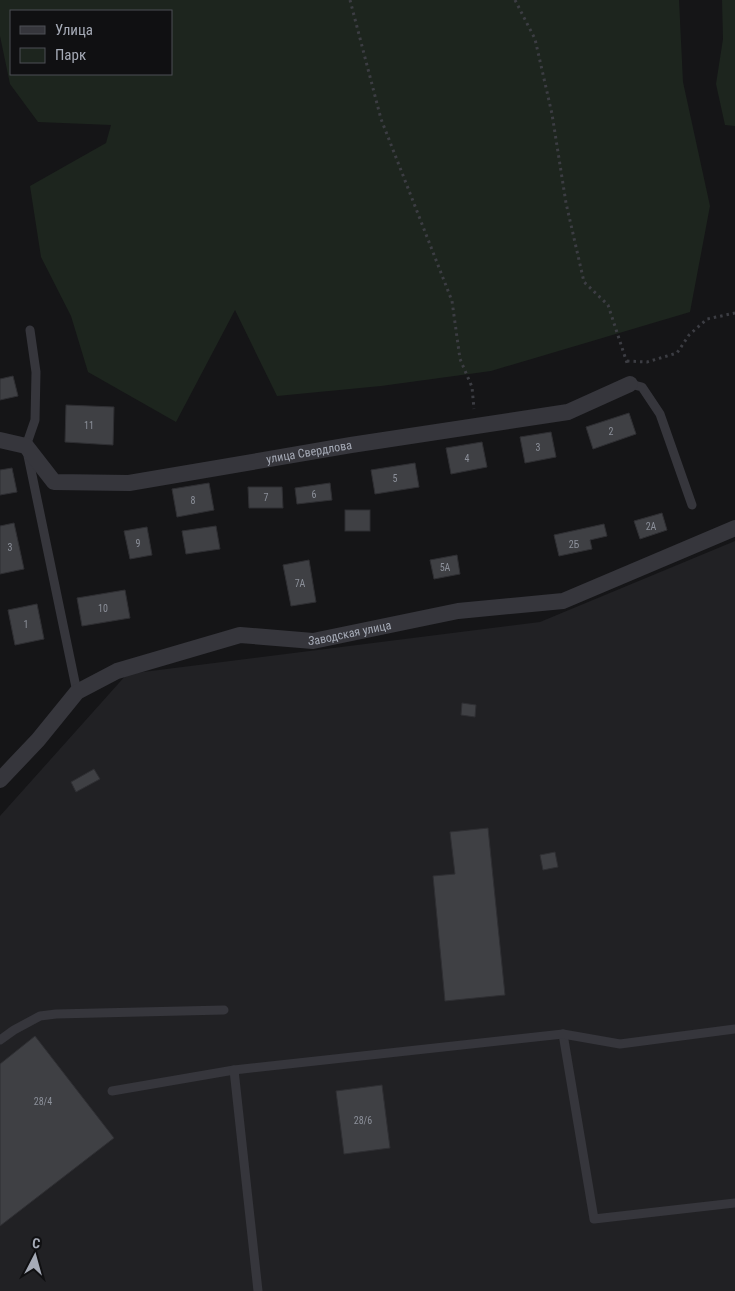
<svg xmlns="http://www.w3.org/2000/svg" width="735" height="1291" viewBox="0 0 735 1291" font-family="'Roboto Condensed',sans-serif">
  <style>
    .built { fill: #212124 }
    .green { fill: #1d251e; fill-rule: evenodd }
    .building { fill: #3f4044; stroke: #2f2f33 }
    .lines { fill: none; stroke-linecap: round; stroke-linejoin: round }
    .path { stroke: #3c3d43; stroke-width: 3; stroke-dasharray: 2.5 4; stroke-linecap: butt }
    .service { stroke: #36363c; stroke-width: 9 }
    .minor { stroke: #36363c; stroke-width: 16 }
    .labels { text-anchor: middle; stroke-width: 4; stroke-linejoin: round; paint-order: stroke }
    .number-label { font-size: 10px; fill: #8c909a }
    .street-label { font-size: 12px; fill: #a6abb7; stroke: #101012 }
  </style>
  <rect width="100%" height="100%" fill="#151517"/>
  <polygon class="built" points="735,541 735,1291 0,1291 0,816 127,674 540,622"/>
  <g class="green">
    <path d="M0,0h679l4,82 27,124 -20,106 -199,59 -110,15 -104,10 -42,-86 -59,112 -88,-50 -17,-56 -30,-59 -11,-71 76,-43 5,-18 -73,-3 -28,-38 -10,-48zM171,11v63h-160v-63z"/>
    <polygon points="722,0 735,0 735,126 725,125 716,84 723,39"/>
  </g>
  <g class="building">
    <polygon points="13,376 18,396 0,400 0,379"/>
    <polygon points="66,405 114,407 113,445 65,442"/>
    <polygon points="629,413 636,434 593,449 586,427"/>
    <polygon points="551,432 556,457 525,463 520,437"/>
    <polygon points="482,442 487,467 451,474 446,448"/>
    <polygon points="415,463 419,487 375,494 371,470"/>
    <polygon points="12,468 17,492 0,495 0,470"/>
    <polygon points="209,483 214,510 177,517 172,489"/>
    <polygon points="330,483 332,500 297,504 295,488"/>
    <polygon points="248,487 282,487 283,508 249,508"/>
    <rect x="345" y="510" width="25" height="21"/>
    <polygon points="662,513 667,530 640,539 634,521"/>
    <polygon points="14,523 24,569 0,574 0,526"/>
    <polygon points="604,524 607,536 590,540 592,549 559,556 554,535"/>
    <polygon points="216,526 220,549 186,554 182,531"/>
    <polygon points="147,527 152,555 130,559 124,531"/>
    <polygon points="457,555 460,574 434,579 430,560"/>
    <polygon points="309,560 316,602 291,606 283,565"/>
    <polygon points="125,590 130,618 82,626 77,598"/>
    <polygon points="37,604 44,639 15,645 8,610"/>
    <polygon points="462,703 476,705 475,717 461,715"/>
    <polygon points="94,769 100,779 76,792 71,782"/>
    <polygon points="488,828 505,995 445,1001 433,876 455,874 450,832"/>
    <polygon points="555,852 558,867 543,870 540,855"/>
    <polygon points="35,1036 114,1138 0,1226 0,1064"/>
    <polygon points="382,1085 390,1148 344,1154 336,1091"/>
  </g>
  <g class="lines">
    <g class="path">
      <polyline points="350,0 381,119 452,301 460,359 472,387 474,409"/>
      <polyline points="515,0 535,39 552,114 566,203 584,282 608,305 628,366"/>
      <polyline points="627,361 647,362 677,353 689,335 707,319 735,313"/>
    </g>
    <g class="service">
      <polyline points="30,330 36,372 35,420 26,446 77,692"/>
      <polyline points="630,384 642,387 660,414 692,505"/>
      <polyline points="563,1034 594,1219 735,1203"/>
      <polyline points="0,1040 14,1030 40,1016 56,1014 224,1010"/>
      <polyline points="112,1091 234,1070"/>
      <polyline points="258,1291 234,1070 563,1034 620,1044 735,1029"/>
    </g>
    <g class="minor">
      <path id="s1" d="M0,440l26,6 28,36 75,1 222,-38 217,-33 62,-28"/>
      <path id="s2" d="M0,780l38,-40 39,-48 40,-21 123,-36 73,6 145,-30 105,-10 172,-73"/>
    </g>
  </g>
  <g class="labels">
    <g class="number-label">
      <text x="89" y="429">11</text>
      <text x="611" y="435">2</text>
      <text x="538" y="451">3</text>
      <text x="467" y="462">4</text>
      <text x="395" y="482">5</text>
      <text x="314" y="498">6</text>
      <text x="266" y="501">7</text>
      <text x="193" y="504">8</text>
      <text x="651" y="530">2А</text>
      <text x="138" y="547">9</text>
      <text x="574" y="548">2Б</text>
      <text x="10" y="551">3</text>
      <text x="445" y="571">5А</text>
      <text x="300" y="587">7А</text>
      <text x="103" y="612">10</text>
      <text x="26" y="628">1</text>
      <text x="43" y="1105">28/4</text>
      <text x="363" y="1124">28/6</text>
    </g>
    <g class="street-label">
      <text dy="4" stroke="none"><textPath href="#s1" startOffset="330">улица Свердлова</textPath></text>
      <text dy="4" stroke="none"><textPath href="#s2" startOffset="401">Заводская улица</textPath></text>
    </g>
  </g>
  <rect x="10" y="10" width="162" height="65" fill="#101012" stroke="#4c4e54"/>
  <rect x="20" y="26" width="25" height="8" fill="#36363c" stroke="#4c4e54"/>
  <text x="55" y="35" font-size="15" fill="#a6abb7">Улица</text>
  <rect x="20" y="48" width="25" height="15" fill="#1d251e" stroke="#4c4e54"/>
  <text x="55" y="60" font-size="15" fill="#a6abb7">Парк</text>
  <g transform="translate(35 1256) rotate(6)" stroke="#101012" stroke-width="4" paint-order="stroke">
  <path d="M0-4L9 19L0 12L-9 19Z" fill="#a6abb7"/>
  <text y="-8" font-size="14" font-weight="bold" text-anchor="middle" fill="#a6abb7">С</text>
  </g>
</svg>
